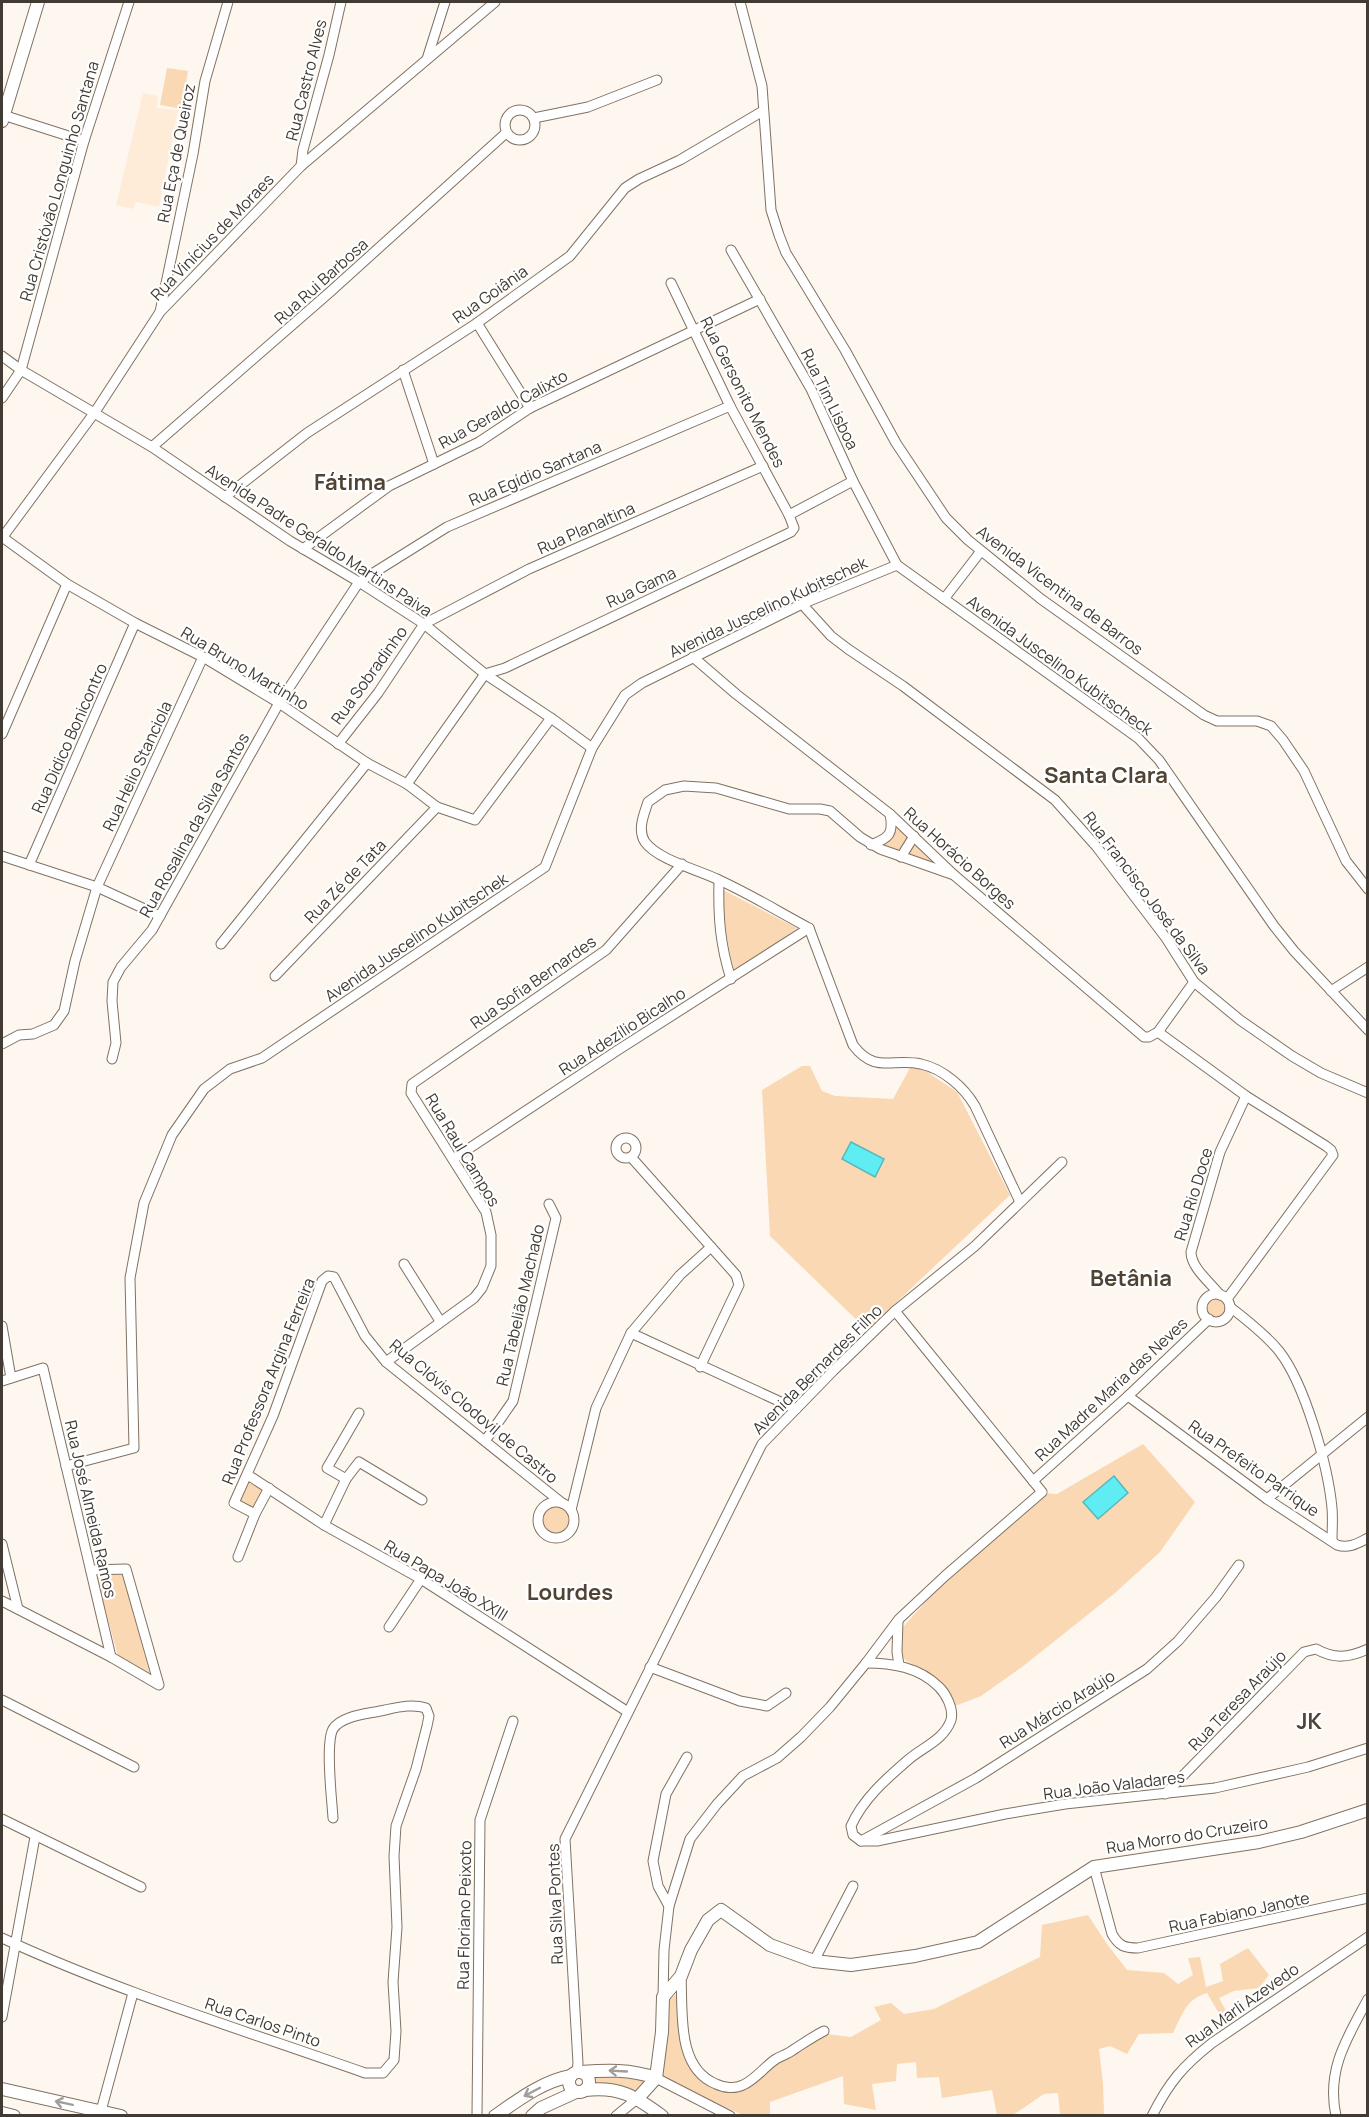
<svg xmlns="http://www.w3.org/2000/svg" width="1369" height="2117" viewBox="0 0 1369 2117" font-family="Manrope,sans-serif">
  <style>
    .built { fill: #feecd9 }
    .green { fill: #f9d8b3 }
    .water { fill: #5fedf3; stroke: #56b8ba; stroke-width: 1.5 }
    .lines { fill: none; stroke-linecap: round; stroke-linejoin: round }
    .minor-casing { stroke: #807262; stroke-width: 11 }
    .tertiary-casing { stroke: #807262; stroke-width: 14 }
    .minor { stroke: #fff; stroke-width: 9 }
    .tertiary { stroke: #fff; stroke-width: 12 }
    .oneway { stroke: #a09d9a }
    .labels { text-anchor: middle; stroke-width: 4.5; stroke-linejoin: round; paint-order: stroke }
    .street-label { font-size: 16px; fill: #413b34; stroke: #fff }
    .district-label { font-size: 22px; font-weight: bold; fill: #504334; stroke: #fff }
  </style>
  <rect width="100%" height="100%" fill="#fef7f0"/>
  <polygon class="built" points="143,93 158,96 157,108 178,110 159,207 136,202 133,209 116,205"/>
  <g class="green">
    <polygon points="167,68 188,71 182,109 160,105"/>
    <polygon points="890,816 953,874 905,857 879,843 885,840"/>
    <path d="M723,890l74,38 -62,45c-8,-27 -11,-54 -12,-83z"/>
    <polygon points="802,1066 810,1066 822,1091 835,1096 893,1099 910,1068 921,1068 957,1092 1010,1195 867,1330 770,1236 762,1090"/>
    <circle cx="1217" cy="1308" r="12"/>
    <polygon points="1143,1444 1195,1502 1160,1552 1115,1593 1022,1667 981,1696 955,1706 949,1692 941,1683 905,1660 900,1652 899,1644 903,1627 948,1577 1043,1493 1057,1494"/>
    <polygon points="248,1479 267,1489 254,1511 236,1501"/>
    <circle cx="556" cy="1520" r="13"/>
    <polygon points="122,1573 150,1675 118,1656 96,1576"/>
    <path d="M1088,1915l19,29 20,26 37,3 14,11 15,-9 -5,-17 12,-1 6,30 17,-6 -3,-17 28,-16 21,27 -10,13 -25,3 -15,7 11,20 -6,4 -17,-29c-21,6 -25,22 -34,40l-34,1 -12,20 -17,-8 -11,3 4,34 1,32 -44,-1 -2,-21 -14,1 -31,21h-16l-5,-25 -50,8 -3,-21 -22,1 -1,-16 -19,2 -1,17 -24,3 4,26 -32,-6 -1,-28 -73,26v14l-27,-1 -84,-37 10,-78 10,-8 15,80 37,18 95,-56 25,3 30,-17 -7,-13 17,-4 13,11 30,-5 106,-52 2,-32z"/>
    <polygon points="594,2073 652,2079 637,2093 593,2087"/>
  </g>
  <g class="water">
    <polygon points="851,1142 884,1159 875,1177 842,1159"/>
    <polygon points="1114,1476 1128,1493 1098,1519 1083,1502"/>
  </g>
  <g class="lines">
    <g class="minor-casing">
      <g id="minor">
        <polyline points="740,2 762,86 771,210 779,235 786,253 845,350 896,443 946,518 968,540 1041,599 1204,715 1217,721 1257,721 1271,726 1283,740 1304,771 1346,861 1368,889"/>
        <polyline points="427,59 445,2"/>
        <circle cx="520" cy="125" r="15"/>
        <polyline points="3,115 84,141"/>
        <polyline points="534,118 588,107 657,80"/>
        <polyline points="301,166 303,150 329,55 341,2"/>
        <polyline points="731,250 811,389 853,481 897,565 1138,738 1159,760 1274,926 1294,951 1368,1030"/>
        <polyline points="160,312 193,154 205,81 228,2"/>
        <polyline points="477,323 530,408"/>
        <polyline points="2,356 21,370 152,447 290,541 359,582 424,624 485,674 551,718 592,748"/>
        <polyline points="403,370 434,464"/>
        <polyline points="2,398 21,370 84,141 129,2"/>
        <polyline points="152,447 330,292 506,133"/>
        <polyline points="225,497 307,433 477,323 570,256 625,188 639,179 680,160 763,111"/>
        <polyline points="789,515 853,481"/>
        <polyline points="2,537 67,584 135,623 203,657 279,703 367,763 407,784 437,807 475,820 551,718"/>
        <polyline points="2,538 95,412 160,312 301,166 495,2"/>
        <polyline points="303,549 389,486 479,442 530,408 760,299"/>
        <polyline points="944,599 981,551"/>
        <polyline points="802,604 831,636 848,649 903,686 1055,800 1096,846 1166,938 1194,982 1240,1020 1292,1056 1321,1073 1368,1093"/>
        <polyline points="693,657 736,694 890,814 954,875 1144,1037 1149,1037 1158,1032 1194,982"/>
        <polyline points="2,734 67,584"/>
        <polyline points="338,744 378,693 424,624 529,569 763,466"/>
        <polyline points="407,784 485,674 505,668 791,532 794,528 789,515 730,406 671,283"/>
        <path d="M871,845c18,-7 23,-11 19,-31"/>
        <polyline points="2,856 97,887 160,916"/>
        <polyline points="901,857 914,836"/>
        <polyline points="29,865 135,623"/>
        <path d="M954,875l-74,-26 -20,-12 -30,-26 -10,-2h-31l-73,-21 -32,-2 -19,4 -17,12c-4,12 -11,28 -3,40 13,18 54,28 74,38 31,14 60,32 90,48l44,117c22,29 38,13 68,19 22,5 43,23 54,42l45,96"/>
        <path d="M719,880c-1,36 1,65 12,99"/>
        <polyline points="221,944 367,763"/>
        <polyline points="275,976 437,807"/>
        <polyline points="1331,991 1368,967"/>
        <polyline points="1158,1032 1246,1096 1326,1146 1331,1150 1333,1155 1227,1299"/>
        <polyline points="2,1044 19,1035 33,1034 54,1025 64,1011 75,961 97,887 203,657"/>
        <polyline points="112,1059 116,1043 112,1001 113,982 121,967 152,930 279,703 359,582 447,527 730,406"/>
        <circle cx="626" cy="1148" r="10"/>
        <polyline points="631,1157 736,1275 739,1285 700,1367"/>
        <polyline points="453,1159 618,1050 809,928"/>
        <polyline points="404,1264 440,1321"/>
        <circle cx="1216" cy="1308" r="14"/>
        <path d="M1220,1295c-9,-12 -29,-27 -29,-43l29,-100 26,-56"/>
        <path d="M1230,1307c17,13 35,27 49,44 26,33 49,115 53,157 1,10 0,22 0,32"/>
        <polyline points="2,1326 11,1378"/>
        <polyline points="631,1333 796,1409"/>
        <polyline points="386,1362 474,1298 482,1288 491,1266 491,1235 486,1212 411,1093 412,1084 606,950 682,864"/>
        <polyline points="2,1381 43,1368 111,1657"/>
        <path d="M1128,1396l139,103 70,46c12,4 21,-2 31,-7"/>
        <polyline points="485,1441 513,1401 556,1218 549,1204"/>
        <polyline points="66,1466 134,1448 130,1278 144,1203 172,1135 204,1089 230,1069 262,1058 545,867 592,748 625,695 642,683 802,604 897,565"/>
        <polyline points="248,1475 324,1525 421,1579 628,1712"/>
        <polyline points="346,1479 327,1468 359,1413"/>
        <polyline points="1033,1481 1128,1396 1209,1319"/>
        <polyline points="1267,1499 1368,1417"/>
        <circle cx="556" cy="1520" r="18"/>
        <polyline points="571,1510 596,1408 631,1333 680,1275 711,1247"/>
        <polyline points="255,1514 234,1503 273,1416 322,1281 328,1276 334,1277 365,1336 386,1362 562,1503"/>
        <polyline points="324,1525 346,1479 359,1462 422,1500"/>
        <polyline points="2,1544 18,1609"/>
        <polyline points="238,1557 255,1514 269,1488"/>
        <polyline points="2,1601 111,1657 159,1685 126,1569 91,1570"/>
        <polyline points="898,1621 897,1652 899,1665"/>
        <polyline points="389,1627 421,1579"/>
        <polyline points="650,1667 740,1701 767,1706 786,1693"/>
        <polyline points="2,1700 134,1767"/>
        <path d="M1165,1794l139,-142 12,-3c18,10 32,9 52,0"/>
        <polyline points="2,1819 141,1887"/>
        <polyline points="863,1840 976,1778 1147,1669 1178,1641 1216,1597 1239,1565"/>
        <polyline points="861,1841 877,1841 1005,1814 1065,1804 1215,1788 1308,1767 1368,1748"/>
        <path d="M861,1841l-8,-6 -2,-9c12,-27 35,-47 57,-66 15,-13 36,-20 43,-40 3,-11 -5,-26 -12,-33 -20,-20 -47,-24 -73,-24"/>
        <path d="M1094,1867l18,67c7,12 12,14 26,14l230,-50"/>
        <polyline points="669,1906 658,1886 653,1861 666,1794 687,1757"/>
        <path d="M2,1938c117,54 241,92 363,135h18l11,-13 2,-29 -3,-49 4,-55 -3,-71 2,-30 20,-57 11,-43 2,-10 -3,-8c-15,-5 -31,0 -46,3 -14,3 -39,5 -47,18 -8,14 -1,72 0,89"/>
        <polyline points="814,1961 853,1886"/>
        <path d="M681,1976c2,35 -5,92 35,108 8,4 19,5 27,1 12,-5 22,-19 33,-26 5,-3 12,-5 17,-9 11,-7 19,-13 31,-19"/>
        <polyline points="663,1997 664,1950 669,1906 690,1839 717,1804 743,1776 777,1758 801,1737 830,1707 866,1663 899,1619 945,1576 1042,1492 895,1311"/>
        <polyline points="2,2017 35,1837"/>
        <polyline points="577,2072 578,2063 565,1839 762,1444 833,1371 895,1311 975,1246 1062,1162"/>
        <polyline points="656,2078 730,2116"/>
        <polyline points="101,2111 133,1993"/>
        <polyline points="477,2116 480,1820 513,1721"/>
        <polyline points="616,2116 638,2098"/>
        <path d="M1152,2116c17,-34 31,-50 60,-73l156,-106"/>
        <path d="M1336,2116c-10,-46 11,-78 32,-117"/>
      </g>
    </g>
    <g class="tertiary-casing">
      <g id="tertiary">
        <polyline points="2,121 38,2"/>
        <circle cx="579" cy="2082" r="10"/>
        <path d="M580,2072c27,-2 50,-3 76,6"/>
        <polyline points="656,2078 662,2032 663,1997 681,1976 691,1950 708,1920 721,1910 770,1945 814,1961 851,1965 915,1956 978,1942 1094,1867 1259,1842 1301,1832 1368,1810"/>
        <polyline points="2,2089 121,2116"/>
        <path d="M585,2090c34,-4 50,6 77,26"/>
        <polyline points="638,2098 656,2078"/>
        <polyline points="2,2113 14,2116"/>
        <path d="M495,2116c23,-16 48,-35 76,-40"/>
        <polyline points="532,2116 541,2108 576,2092"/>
      </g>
    </g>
    <use href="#minor" class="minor"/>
    <use href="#tertiary" class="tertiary"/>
  </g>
  <defs><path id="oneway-shaft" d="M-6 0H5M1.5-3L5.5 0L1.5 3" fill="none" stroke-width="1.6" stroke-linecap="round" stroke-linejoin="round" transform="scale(1.5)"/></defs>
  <g class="oneway">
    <use href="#oneway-shaft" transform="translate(618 2071) rotate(-177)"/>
    <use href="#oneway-shaft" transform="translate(532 2092) rotate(152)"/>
    <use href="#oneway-shaft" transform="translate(64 2103) rotate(-168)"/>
  </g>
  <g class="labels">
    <g class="street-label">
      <text transform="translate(306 80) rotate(-76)" y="6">Rua Castro Alves</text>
      <text transform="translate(176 153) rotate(-79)" y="6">Rua Eça de Queiroz</text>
      <text transform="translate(59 181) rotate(-74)" y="6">Rua Cristóvão Longuinho Santana</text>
      <text transform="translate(212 237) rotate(-46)" y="6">Rua Vinícius de Moraes</text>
      <text transform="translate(321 281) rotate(-42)" y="6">Rua Rui Barbosa</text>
      <text transform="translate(490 294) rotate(-35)" y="6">Rua Goiânia</text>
      <text transform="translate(743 392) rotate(63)" y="6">Rua Gersonito Mendes</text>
      <text transform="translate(830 399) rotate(64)" y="6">Rua Tim Lisboa</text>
      <text transform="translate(503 409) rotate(-29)" y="6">Rua Geraldo Calixto</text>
      <text transform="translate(535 473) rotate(-23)" y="6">Rua Egídio Santana</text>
      <text transform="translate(586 528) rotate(-24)" y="6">Rua Planaltina</text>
      <text transform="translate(319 540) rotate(33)" y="6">Avenida Padre Geraldo Martins Paiva</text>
      <text transform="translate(641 587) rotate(-25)" y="6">Rua Gama</text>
      <text transform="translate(1060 590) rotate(37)" y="6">Avenida Vicentina de Barros</text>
      <text transform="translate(768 607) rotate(-25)" y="6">Avenida Juscelino Kubitschek</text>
      <text transform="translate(1060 665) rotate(36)" y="6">Avenida Juscelino Kubitscheck</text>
      <text transform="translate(245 668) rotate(31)" y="6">Rua Bruno Martinho</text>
      <text transform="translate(369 675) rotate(-54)" y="6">Rua Sobradinho</text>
      <text transform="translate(69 738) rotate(-66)" y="6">Rua Didico Bonicontro</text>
      <text transform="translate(137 766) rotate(-65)" y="6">Rua Helio Stanciola</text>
      <text transform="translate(194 825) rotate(-61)" y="6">Rua Rosalina da Silva Santos</text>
      <text transform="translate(960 858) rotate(42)" y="6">Rua Horácio Borges</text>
      <text transform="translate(345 881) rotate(-46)" y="6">Rua Zé de Tata</text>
      <text transform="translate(1147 893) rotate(53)" y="6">Rua Francisco José da Silva</text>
      <text transform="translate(416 937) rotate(-34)" y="6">Avenida Juscelino Kubitschek</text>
      <text transform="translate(533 982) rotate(-35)" y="6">Rua Sofia Bernardes</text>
      <text transform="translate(622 1031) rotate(-33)" y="6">Rua Adezílio Bicalho</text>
      <text transform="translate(463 1150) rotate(59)" y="6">Rua Raul Campos</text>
      <text transform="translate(1193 1194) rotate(-73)" y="6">Rua Rio Doce</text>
      <text transform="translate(520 1305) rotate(-77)" y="6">Rua Tabelião Machado</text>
      <text transform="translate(817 1369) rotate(-45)" y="6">Avenida Bernardes Filho</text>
      <text transform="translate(268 1381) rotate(-68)" y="6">Rua Professora Argina Ferreira</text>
      <text transform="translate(1111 1389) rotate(-43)" y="6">Rua Madre Maria das Neves</text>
      <text transform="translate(474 1411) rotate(40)" y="6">Rua Clóvis Clodovil de Castro</text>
      <text transform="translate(1254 1468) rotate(35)" y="6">Rua Prefeito Parrique</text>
      <text transform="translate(91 1509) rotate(77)" y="6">Rua José Almeida Ramos</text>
      <text transform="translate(446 1580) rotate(31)" y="6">Rua Papa João XXIII</text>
      <text transform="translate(1237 1700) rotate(-46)" y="6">Rua Teresa Araújo</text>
      <text transform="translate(1057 1709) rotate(-32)" y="6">Rua Márcio Araújo</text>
      <text transform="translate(1114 1785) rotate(-7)" y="6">Rua João Valadares</text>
      <text transform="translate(1187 1835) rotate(-9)" y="6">Rua Morro do Cruzeiro</text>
      <text transform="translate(555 1904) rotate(-92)" y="6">Rua Silva Pontes</text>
      <text transform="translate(1239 1912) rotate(-12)" y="6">Rua Fabiano Janote</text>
      <text transform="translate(464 1915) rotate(-89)" y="6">Rua Floriano Peixoto</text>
      <text transform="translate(1242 2005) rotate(-35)" y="6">Rua Marli Azevedo</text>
      <text transform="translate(263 2022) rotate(19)" y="6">Rua Carlos Pinto</text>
    </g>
    <g class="district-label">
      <text x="350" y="490">Fátima</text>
      <text x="1106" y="783">Santa Clara</text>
      <text x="1131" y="1286">Betânia</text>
      <text x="570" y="1600">Lourdes</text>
      <text x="1309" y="1729">JK</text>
    </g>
  </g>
  <rect width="1369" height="2117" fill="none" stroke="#413b34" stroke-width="6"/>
</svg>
